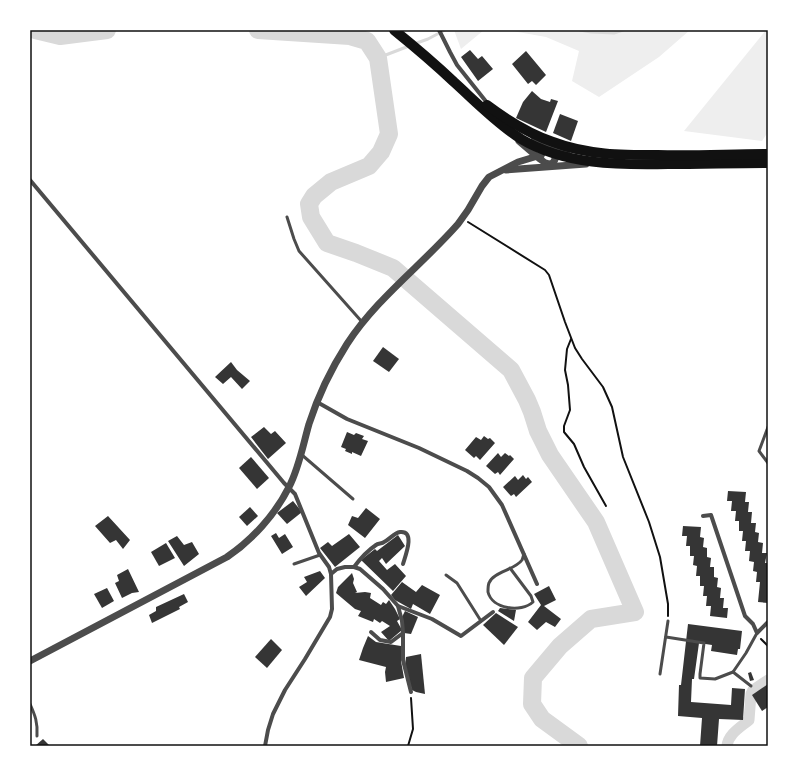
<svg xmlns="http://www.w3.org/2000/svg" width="798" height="776" viewBox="0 0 798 776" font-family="'PT Sans Narrow',sans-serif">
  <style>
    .green { fill: #eee }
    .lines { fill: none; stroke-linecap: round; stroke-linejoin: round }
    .stream { stroke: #d9d9d9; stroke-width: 3 }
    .canal { stroke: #d9d9d9; stroke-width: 11 }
    .river { stroke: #d9d9d9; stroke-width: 18 }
    .building { fill: #353535 }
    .path { stroke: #111; stroke-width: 2 }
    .service { stroke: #4c4c4c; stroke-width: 3 }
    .minor { stroke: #4c4c4c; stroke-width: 4 }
    .tertiary { stroke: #4c4c4c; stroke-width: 7 }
    .primary { stroke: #111; stroke-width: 10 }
    .neatline { fill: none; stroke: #111; stroke-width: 1.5 }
  </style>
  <rect width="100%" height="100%" fill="#fff"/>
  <g class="green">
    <polygon points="454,30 484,30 461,49"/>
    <polygon points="506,30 690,30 659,57 599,97 572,81 579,51 546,37"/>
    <polygon points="766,30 768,30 768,132 762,141 684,131"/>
  </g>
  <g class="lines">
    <g class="stream">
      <polyline points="580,30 591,32 614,33 623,30"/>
      <polyline points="414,44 428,39 445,30"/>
      <polyline points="378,58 409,46"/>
    </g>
    <path class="canal" d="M727,746c1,-12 14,-19 22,-26l2,-26 2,-4 15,-10"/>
    <g class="river">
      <polyline points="35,30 60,36 107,30"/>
      <polyline points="258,30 350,36 367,41 378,58 389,134 381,152 369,166 331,182 314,196 309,204 311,217 327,243 356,253 393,268 511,370 527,400 532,412 538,431 550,455 596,522 635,612 591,619 560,646 533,678 532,704 542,719 579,746"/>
    </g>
  </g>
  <g class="building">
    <polygon points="470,50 478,59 482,56 493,69 478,81 461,57"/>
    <polygon points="526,51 546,75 536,85 532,81 528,84 512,64"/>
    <polygon points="532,91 541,99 550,102 551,99 558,101 546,132 516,118 523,102"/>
    <polygon points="560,114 578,121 571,141 553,133"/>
    <polygon points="383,347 399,359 389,372 373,361"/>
    <polygon points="231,362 237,370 250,381 242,389 231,377 223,384 215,377"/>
    <polygon points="264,427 271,434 275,431 286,443 268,459 251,437"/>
    <polygon points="347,432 354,435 356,433 364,436 362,439 368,441 361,456 352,452 352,454 345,451 346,449 341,447"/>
    <polygon points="484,436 488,439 490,438 495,443 480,460 476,456 474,458 465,450 476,437 481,440"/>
    <polygon points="498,453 501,457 505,453 509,456 510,455 514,459 500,475 498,472 495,474 486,466"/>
    <polygon points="251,457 269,478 257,489 239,468"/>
    <polygon points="523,475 526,479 528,477 532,482 516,497 514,494 511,496 503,487 515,476 518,480"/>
    <polygon points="728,491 746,492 745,502 749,502 748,512 752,512 751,523 756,523 755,532 759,533 758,542 763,543 762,553 767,553 765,563 768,563 768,603 758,602 760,582 756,582 757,572 753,571 754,562 749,561 750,551 745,551 746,541 742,541 743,531 739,531 739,521 735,521 736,511 731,511 732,501 727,501"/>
    <polygon points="293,501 302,512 287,524 277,513"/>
    <polygon points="250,507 258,516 247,526 239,517"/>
    <polygon points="366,508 380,519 365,538 348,525 352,516 358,518"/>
    <polygon points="108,516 130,540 123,549 116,540 110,543 95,526"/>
    <polygon points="683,526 701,527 700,537 704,538 703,547 707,548 707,557 711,558 710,567 714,567 714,577 718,578 717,587 721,588 720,598 724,598 723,608 728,608 727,618 710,616 711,606 706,606 707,596 703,596 704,586 700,586 700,576 696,576 697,566 693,565 694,556 690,556 690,546 686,546 687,536 682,536"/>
    <polygon points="276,533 279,538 285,534 293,547 282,554 271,536"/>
    <polygon points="349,534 360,547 335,567 320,548 328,542 332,546"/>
    <polygon points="398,535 405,546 386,564 382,558 379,561 387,570 395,564 406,576 393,591 361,560 375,549 377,551"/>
    <polygon points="177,536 184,545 192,542 199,554 184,566 168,541"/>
    <polygon points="166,543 175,558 159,566 151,552"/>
    <polygon points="128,569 139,592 132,593 122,598 115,583 119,581 117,575"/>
    <polygon points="320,571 325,578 306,596 299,587 307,582 304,577"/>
    <polygon points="352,573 354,579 353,583 357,592 355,593 365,592 371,593 370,598 381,605 383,602 386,604 389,600 395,609 400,619 397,621 402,630 389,641 381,632 390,626 382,621 380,623 374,619 373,622 358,616 361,611 355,609 336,593 338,587"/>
    <polygon points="402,582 416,592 422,585 440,595 430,614 413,604 411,609 395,600 391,595"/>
    <polygon points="549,586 556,600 544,606 561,619 555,627 546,622 537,630 528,622 541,605 534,594"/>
    <polygon points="107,588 114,601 102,608 94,594"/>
    <polygon points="184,594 188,602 179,607 180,609 152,623 149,615 156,611 156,607"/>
    <polygon points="500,608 516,610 514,621 498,611"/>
    <polygon points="405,611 418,617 411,634 404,633 402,617"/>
    <polygon points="496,613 518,627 504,645 483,625"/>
    <polygon points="688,624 742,631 740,649 738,649 737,655 711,651 712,645 699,643 694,679 692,679 691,702 731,705 732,688 745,689 743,720 719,719 717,746 700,746 702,718 678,716 679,685 681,685"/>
    <polygon points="368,636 376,642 401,646 401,661 404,678 386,682 385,672 386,667 359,660 363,648"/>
    <polygon points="271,639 282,650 267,668 255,657"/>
    <polygon points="421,654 425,694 416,692 412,690 405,666 406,657"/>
    <polygon points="751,672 754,680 750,681 748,673"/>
    <polygon points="768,684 768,707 762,711 752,695"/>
    <polygon points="43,739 50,746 35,746"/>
  </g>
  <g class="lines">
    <g class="path">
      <polyline points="468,222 545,270 549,275 565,322 575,348 582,359 603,387 612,407 623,457 649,522 660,557 668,604 668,616"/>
      <polyline points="571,339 567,349 565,370 568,385 570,410 564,426 564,432 574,444 584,467 606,506"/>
      <polyline points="761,639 768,646"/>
      <polyline points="408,746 413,729 411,698"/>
    </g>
    <g class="service">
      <polyline points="287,217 294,239 299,251 363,323"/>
      <polyline points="768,427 759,451 768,463"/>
      <polyline points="302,455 353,499"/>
      <polyline points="294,564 320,555"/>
      <path d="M510,568l21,28 2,6c-12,11 -41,7 -45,-10 0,-3 0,-7 1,-9 4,-11 26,-13 33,-23 1,-2 1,-4 2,-6"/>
      <polyline points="446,575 457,583 481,621"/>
      <polyline points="666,637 704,643 700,674 700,678 715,679 733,672"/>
      <polyline points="660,674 668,621"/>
      <polyline points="751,686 733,672 746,653 757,633"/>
      <path d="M30,704c5,11 8,19 7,32"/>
    </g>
    <g class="minor">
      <polyline points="439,30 450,52 457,65 488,104"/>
      <polyline points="30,180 284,483 295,494 319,553 329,567 331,574 332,609 330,617 305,659 285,690 273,714 268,730 265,746"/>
      <polyline points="317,402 347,419 419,448 467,471 478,478 489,487 502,505 537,584"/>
      <polyline points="703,516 711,515 745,616 753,624 757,633 768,622"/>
      <path d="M354,567c6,-8 13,-16 22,-22 2,-2 6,-1 8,-3 6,-3 10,-9 16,-10 16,-2 5,25 3,32"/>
      <polyline points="331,574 337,569 345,567 354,567 360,569 383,589 398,606 432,619 461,636 493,612"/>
      <polyline points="371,632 380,640 391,642 403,633 402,621 398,606"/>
      <polyline points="403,633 403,660 411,692"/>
    </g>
    <g class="tertiary">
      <path d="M534,140c10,4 30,10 18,24 -5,0 -10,-1 -12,-7l5,-9 6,-1 16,5"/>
      <polyline points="519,141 540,159"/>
      <polyline points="506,170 586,164"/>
      <path d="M30,661l197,-104c25,-17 48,-42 62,-70 10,-19 14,-42 20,-63 9,-28 22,-55 38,-80 30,-46 75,-79 111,-120l10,-14 14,-24 7,-9 29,-15 23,-7"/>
    </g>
    <g class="primary">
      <path d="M394,30c21,17 41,34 60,52 21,19 42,41 67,57 44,26 97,26 147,25 33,0 67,-1 100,-1"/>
      <path d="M487,105c20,15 43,29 66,37 34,13 69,13 105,13 37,1 73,-1 110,-1"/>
    </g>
  </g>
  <rect width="798" height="776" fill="none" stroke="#ffffff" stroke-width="62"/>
  <rect x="31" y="31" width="736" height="714" class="neatline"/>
</svg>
